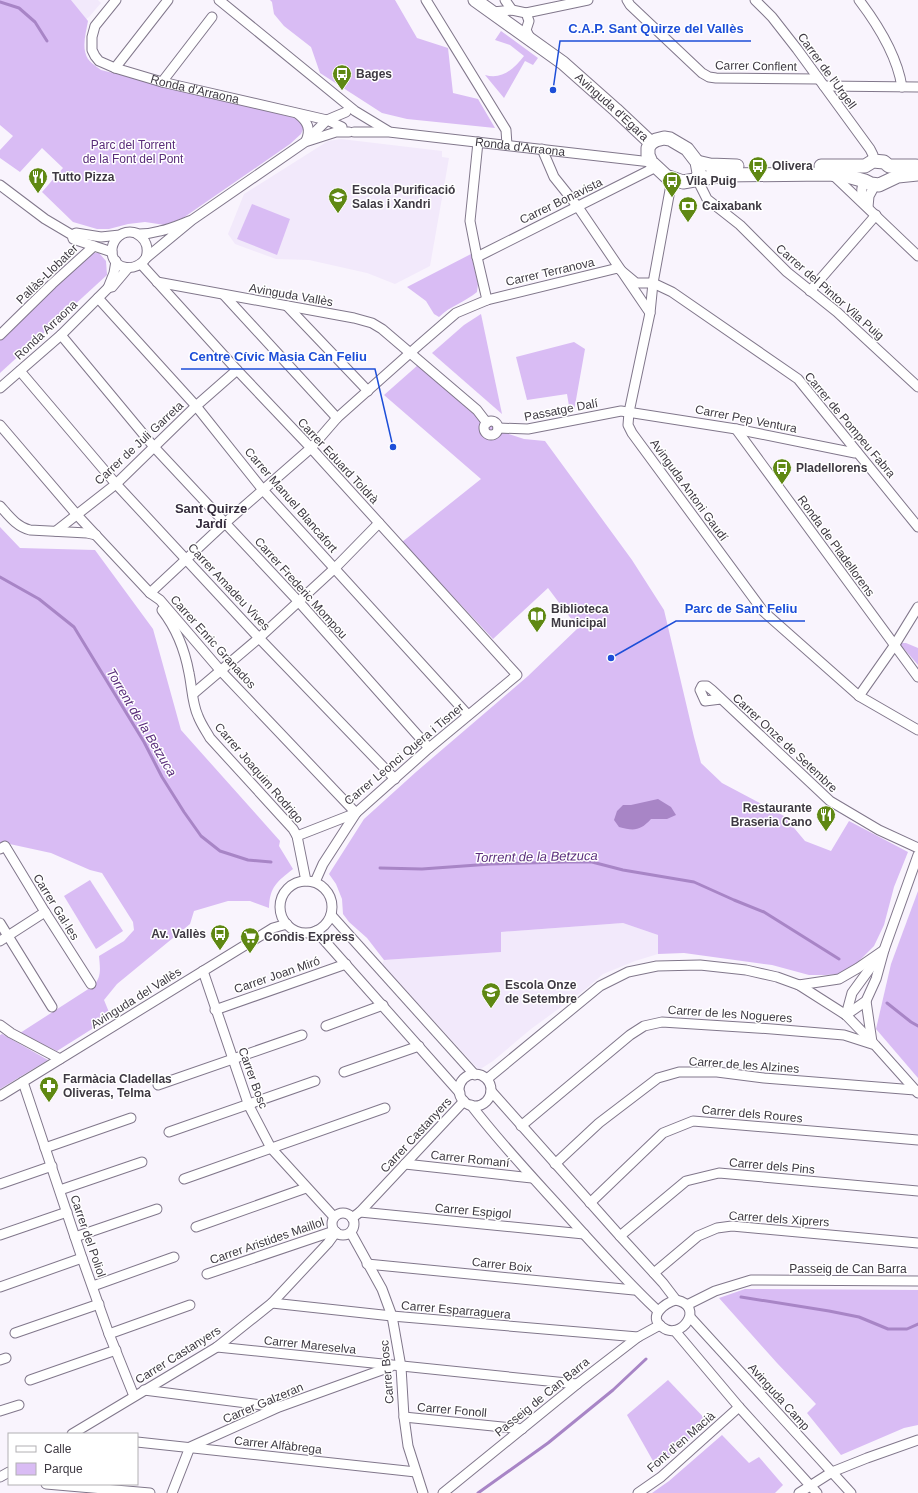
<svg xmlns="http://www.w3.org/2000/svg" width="918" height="1493" viewBox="0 0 918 1493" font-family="Arial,sans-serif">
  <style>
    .built { fill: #f2e9fb }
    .green { fill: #d9bcf4 }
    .water { fill: #a885c6 }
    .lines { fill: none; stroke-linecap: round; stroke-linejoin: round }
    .stream { stroke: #a885c6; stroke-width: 3 }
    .street-casing { stroke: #81778b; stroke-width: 11 }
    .secondary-casing { stroke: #81778b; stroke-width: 15 }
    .street { stroke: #fff; stroke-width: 9 }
    .secondary { stroke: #fff; stroke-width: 13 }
    .labels { text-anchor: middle; stroke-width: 3; stroke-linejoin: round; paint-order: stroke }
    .street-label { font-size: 12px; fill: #3e3942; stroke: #fff }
    .poi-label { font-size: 12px; font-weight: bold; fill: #3e3942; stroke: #fff; text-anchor: start }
    .park-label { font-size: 12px; fill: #592c79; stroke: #fff }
    .neighbourhood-label { font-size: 13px; font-weight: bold; fill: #352c3d; stroke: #fff }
    .water-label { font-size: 13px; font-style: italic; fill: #5a2d7b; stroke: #fff }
    .leader { fill: none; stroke: #1d4ed8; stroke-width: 1.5 }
    .callout-dot { fill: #1d4ed8; stroke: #fff; stroke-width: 1.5 }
    .callout-label { font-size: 13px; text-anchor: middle; font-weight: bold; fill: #1d4ed8; stroke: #fff; stroke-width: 3; stroke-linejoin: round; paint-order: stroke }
  </style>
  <rect width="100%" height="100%" fill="#f9f4fd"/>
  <g class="built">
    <polygon points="71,0 98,0 101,3 89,17 85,20"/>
    <polygon points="341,139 442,151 442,157 449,158 430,266 395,284 367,273 309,260 276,259 235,244 228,234 244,194 328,141"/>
    <polygon points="623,923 658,935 658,954 635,961 603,974 587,988 531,1029 493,1061 479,1070 382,964 384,960 501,952 501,932"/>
  </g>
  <g class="green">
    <path d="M0,0h71l17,21c-2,12 -7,27 0,38 3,4 9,8 13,11l190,47 10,3 3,7 -3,7 -11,10 -107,74 -18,7 -20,-3 -17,2 -19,5h-12l-24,-7 -31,-30 21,-24 -21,-20 -22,24 -20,-14v-8l13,-14 -13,-11z"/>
    <polygon points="270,0 395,0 417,38 448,48 453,93 478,99 495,128 407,119 382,113 320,73 311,47 284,26 274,14 272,2"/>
    <path d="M501,31l37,27 -5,7 -8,-4 -21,37 -19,-23c17,5 29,-6 39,-19l-14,-11 -15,-5z"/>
    <polygon points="252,204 290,219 277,255 237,239"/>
    <polygon points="91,253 99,253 106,261 107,275 0,373 0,337"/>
    <path d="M471,254l7,30 -1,8c-12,10 -27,14 -38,25l-5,-3 -8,-13 -19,-14z"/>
    <polygon points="481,314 502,414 432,353 464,325"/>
    <polygon points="574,342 585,349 574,411 570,412 567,394 527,400 516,357"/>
    <polygon points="418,365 483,422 503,432 524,439 545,441 632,560 664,610 694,737 701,763 722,783 784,816 805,841 831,851 849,821 908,852 894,887 884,925 874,946 853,967 840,974 825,975 809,975 772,965 684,953 658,954 658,935 623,923 501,932 501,952 384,960 367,938 349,922 343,914 342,899 336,884 329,874 364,819 416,772 528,676 578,628 548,588 493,639 402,542 481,479 384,395"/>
    <path d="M0,527l20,21 75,2 58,79 28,101 99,111 -1,5 14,23c-16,13 -23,17 -24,39l-19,-7h-22l-34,10 -4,13 -73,60 -13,16 7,17 -54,34 -37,-18 73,-47c9,-9 7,-18 6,-30l25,-15 10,-11 -1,-8 -31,-49 -12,-3 -39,-17 -46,-10 -5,2z"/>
    <polygon points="899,643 906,643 918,648 918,665"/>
    <polygon points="90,880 123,931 96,949 64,896"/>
    <polygon points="918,891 918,1078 876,1029 891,964"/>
    <polygon points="2,1034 48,1060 0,1089 0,1035"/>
    <polygon points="745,1289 918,1290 918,1425 904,1428 841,1455 807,1413 816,1404 777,1363 719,1298"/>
    <polygon points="668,1380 708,1422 657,1468 627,1415"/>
    <polygon points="722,1435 749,1463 759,1457 783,1485 775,1493 652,1493 669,1481"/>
  </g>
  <path class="water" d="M658,799l13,8 5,8 -9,4h-16c-11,12 -17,12 -32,8l-5,-7 3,-9 6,-6h8z"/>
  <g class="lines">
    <g class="stream">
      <polyline points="0,2 19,8 35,22 47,41"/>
      <polyline points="0,577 39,599 74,627 144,742 162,777 184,812 201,836 220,851 248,860 271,862"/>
      <polyline points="380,868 422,869 491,864 565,862 592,862 623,870 694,882 734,900 764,912 839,959"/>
      <polyline points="887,1003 911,1022 918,1026"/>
      <polyline points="741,1297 829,1311 859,1317 888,1329 907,1329 918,1324"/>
      <polyline points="478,1493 548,1443 613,1390 646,1359"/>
    </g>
    <g class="street-casing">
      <g id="street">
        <path id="s1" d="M116,0l-21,26 -3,11v13l3,6 4,5 16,7 47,14 165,38 15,7"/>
        <polyline points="219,0 355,111 388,131"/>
        <polyline points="426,0 506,130 507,145"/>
        <polyline points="505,0 512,10"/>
        <polyline points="627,0 630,5 702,73 709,77 716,78 819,79"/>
        <polyline points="755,0 772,17 797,49 870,149 873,155 873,161"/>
        <path d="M859,0c19,25 38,55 43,87"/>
        <polyline points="493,12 512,10 526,13 529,21 526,30 531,40"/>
        <polyline points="526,13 588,0"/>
        <polyline points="115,68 168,0"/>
        <polyline points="162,82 212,17"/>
        <polyline points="824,86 918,87"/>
        <path d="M298,114c10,8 13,15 8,27"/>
        <path id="s2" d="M354,132h35l262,30"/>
        <polyline points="308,141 336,132 349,132"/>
        <polyline points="478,142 470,221 477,257 487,300"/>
        <polyline points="542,149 554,177 578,207 650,313"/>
        <polyline points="833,175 918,256"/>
        <polyline points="697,179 707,199 740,225 787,272 837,312 918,387"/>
        <polyline points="674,180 670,190 653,283 650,313 629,412 628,425 632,433 763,611 859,696 918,730"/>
        <path d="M865,181c-5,7 -4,15 1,22"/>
        <polyline points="0,185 45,219 72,235 73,239 112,252"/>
        <polyline points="868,207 869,196 875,185"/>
        <path d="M192,220c-11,4 -21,9 -32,11 -7,2 -14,3 -21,3 -3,-1 -6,-2 -9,-2 -11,0 -19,10 -18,21 2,18 25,19 34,5l46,-38 113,-78 22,-22 19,-8"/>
        <path d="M137,234c9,5 12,14 9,24"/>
        <polyline points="72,235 76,233 101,237 120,235"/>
        <polyline points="477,257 656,167"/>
        <polyline points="141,264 237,370 311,448 517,675 429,748 356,813 297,836"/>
        <polyline points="157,282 354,318 372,323 382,329 477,410 487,423"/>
        <polyline points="108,288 114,273 116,261"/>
        <polyline points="810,291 876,215"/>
        <polyline points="224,295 337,418"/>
        <polyline points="98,298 196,406 263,490 468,715"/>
        <polyline points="287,306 368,391"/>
        <polyline points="0,335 52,284 94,246"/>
        <polyline points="61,335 154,447 299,602 429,748"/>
        <polyline points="20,371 116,484 259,638 395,779"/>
        <polyline points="0,388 61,335 108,288 112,287 128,268"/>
        <circle cx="491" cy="428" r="7"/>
        <polyline points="0,425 77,515 150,593 160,600 220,670 356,813 323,864 315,882"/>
        <polyline points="498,428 528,429 621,411 736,429 855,453 857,452"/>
        <polyline points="736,429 918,677"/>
        <path d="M0,506c9,10 17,21 30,24l57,3 9,2"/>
        <polyline points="56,531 116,484 196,406 237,370"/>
        <polyline points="150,593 225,523 311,448 337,418 419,345 456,313 487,300 618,268 636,283 653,283 672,292 798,379 918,527"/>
        <path d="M162,610c14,18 23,41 27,63 3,14 3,30 9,43 3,8 8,15 12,22l83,91 4,7 9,45"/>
        <polyline points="193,694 259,638 335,568 379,523"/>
        <polyline points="859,696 894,646 918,607"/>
        <polyline points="721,699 705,701 700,690 702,686 707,686 712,690 830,801 879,830 918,848"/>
        <polyline points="0,849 5,846 45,912 91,984"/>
        <circle cx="306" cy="907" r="26"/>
        <polyline points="331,915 475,1075"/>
        <polyline points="0,923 52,1007"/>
        <polyline points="316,931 460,1093"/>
        <polyline points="0,941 45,912"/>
        <polyline points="203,971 249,1106 271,1148 334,1217"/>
        <polyline points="799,985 839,979 858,968 884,950"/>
        <polyline points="866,1001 872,1042"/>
        <polyline points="215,1010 346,964"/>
        <polyline points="846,1015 866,1001 876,979 884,950 918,855"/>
        <polyline points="846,1015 852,993 879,956"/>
        <polyline points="0,1025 11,1033 60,1059"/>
        <polyline points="326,1026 383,1005"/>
        <polyline points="344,1072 419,1046"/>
        <circle cx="475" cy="1090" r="16"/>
        <polyline points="487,1079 600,986 628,972 657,966 700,965 746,970 777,977 799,985 846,1015 875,1045 918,1093"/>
        <polyline points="23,1082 82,1258 109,1334 134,1396"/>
        <polyline points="158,1085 302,1035"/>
        <polyline points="491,1091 620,1236 663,1283 676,1300"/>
        <polyline points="0,1096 273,928 287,924"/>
        <path d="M471,1105c32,42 68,79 103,118 27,30 54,60 84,88"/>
        <polyline points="521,1126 630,1035 644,1026 662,1022 772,1029 844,1035 872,1044"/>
        <polyline points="169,1132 315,1081"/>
        <polyline points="45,1148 131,1118"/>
        <polyline points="405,1164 532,1178"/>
        <polyline points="555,1164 599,1123 658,1078 679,1072 717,1072 764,1078 915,1090"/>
        <polyline points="184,1179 385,1108"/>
        <polyline points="0,1184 52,1166"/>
        <polyline points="60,1190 142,1162"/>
        <polyline points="590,1203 663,1133 693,1121 918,1140"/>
        <polyline points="360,1212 584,1234"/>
        <circle cx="343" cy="1224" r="11"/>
        <polyline points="352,1218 360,1212 464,1101"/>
        <polyline points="196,1227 306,1188"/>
        <polyline points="351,1233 382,1289 392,1316 401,1367 404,1417 408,1446 423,1493"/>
        <polyline points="0,1235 67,1212"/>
        <polyline points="620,1236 686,1181 719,1173 918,1191"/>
        <polyline points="75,1237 157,1209"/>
        <polyline points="367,1264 634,1290"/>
        <polyline points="654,1273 698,1236 717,1228 732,1226 918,1243"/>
        <polyline points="207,1274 334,1231"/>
        <polyline points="93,1286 174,1257"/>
        <polyline points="0,1287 82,1258"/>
        <path d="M676,1300c30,6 5,42 -14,27 -15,-11 3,-24 14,-27z"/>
        <polyline points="272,1303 392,1316 638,1337"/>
        <polyline points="687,1305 715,1291 751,1280 918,1281"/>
        <polyline points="690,1317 851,1493"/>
        <polyline points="675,1331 739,1407 817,1493"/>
        <polyline points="15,1333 99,1304"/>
        <polyline points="109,1334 190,1305"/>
        <polyline points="217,1347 577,1384"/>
        <polyline points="0,1360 6,1358"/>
        <polyline points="30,1380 116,1350"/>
        <polyline points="144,1390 278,1407"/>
        <polyline points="0,1411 19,1405"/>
        <polyline points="404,1417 522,1429"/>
        <polyline points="72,1434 217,1347 272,1303 328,1243 336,1232"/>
        <polyline points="137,1442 416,1472"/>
        <polyline points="0,1477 9,1472"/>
        <polyline points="46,1484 150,1493"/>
        <polyline points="172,1493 190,1447 279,1407 390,1367"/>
        <polyline points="443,1493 577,1384 638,1337 660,1325"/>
        <polyline points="638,1493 661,1477 739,1407"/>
        <polyline points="799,1493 832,1472 867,1458 918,1440"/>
      </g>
    </g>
    <g class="secondary-casing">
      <g id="secondary">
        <path id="s3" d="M475,0l88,63 53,47 35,33"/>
        <polyline points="697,162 710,165 737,166"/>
        <polyline points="821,166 865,166 873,161 884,162 889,166 916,166"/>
        <polyline points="697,179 699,173 697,162 687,149 670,139 664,138 656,140 651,143 648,148 648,155 651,162 666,176 683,182 723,175 829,174 847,176 865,181 871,184 879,185 898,176 918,174"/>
      </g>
    </g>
    <use href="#street" class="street"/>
    <use href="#secondary" class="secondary"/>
  </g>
  <defs>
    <g id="bus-pin" transform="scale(1)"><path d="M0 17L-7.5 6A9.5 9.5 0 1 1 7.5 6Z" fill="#5f8813" stroke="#fff"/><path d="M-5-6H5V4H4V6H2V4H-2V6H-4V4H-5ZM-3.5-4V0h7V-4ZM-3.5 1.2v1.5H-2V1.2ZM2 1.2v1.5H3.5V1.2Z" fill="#fff"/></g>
    <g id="restaurant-pin" transform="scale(1)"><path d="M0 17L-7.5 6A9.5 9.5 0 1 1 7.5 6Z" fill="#5f8813" stroke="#fff"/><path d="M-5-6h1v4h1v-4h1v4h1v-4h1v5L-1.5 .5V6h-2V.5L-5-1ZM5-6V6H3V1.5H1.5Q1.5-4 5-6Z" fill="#fff"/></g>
    <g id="school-pin" transform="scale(1)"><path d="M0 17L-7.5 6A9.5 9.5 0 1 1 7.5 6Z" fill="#5f8813" stroke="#fff"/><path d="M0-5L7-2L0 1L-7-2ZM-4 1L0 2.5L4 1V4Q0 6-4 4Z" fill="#fff"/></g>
    <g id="bank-pin" transform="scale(1)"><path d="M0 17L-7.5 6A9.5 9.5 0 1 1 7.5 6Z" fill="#5f8813" stroke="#fff"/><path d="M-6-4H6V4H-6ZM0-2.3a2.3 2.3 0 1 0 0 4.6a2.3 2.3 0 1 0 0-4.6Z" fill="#fff"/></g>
    <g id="library-pin" transform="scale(1)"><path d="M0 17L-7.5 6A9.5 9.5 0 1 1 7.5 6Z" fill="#5f8813" stroke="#fff"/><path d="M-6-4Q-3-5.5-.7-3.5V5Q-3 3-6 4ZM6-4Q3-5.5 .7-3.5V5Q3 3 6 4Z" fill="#fff"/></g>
    <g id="supermarket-pin" transform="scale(1)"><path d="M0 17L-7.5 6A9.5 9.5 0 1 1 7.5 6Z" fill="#5f8813" stroke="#fff"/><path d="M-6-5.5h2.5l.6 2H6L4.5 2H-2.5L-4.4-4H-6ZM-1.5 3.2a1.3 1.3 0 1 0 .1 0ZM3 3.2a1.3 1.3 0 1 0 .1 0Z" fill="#fff"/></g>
    <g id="pharmacy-pin" transform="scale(1)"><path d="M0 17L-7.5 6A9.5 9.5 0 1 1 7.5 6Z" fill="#5f8813" stroke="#fff"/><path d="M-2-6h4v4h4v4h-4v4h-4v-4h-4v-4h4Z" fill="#fff"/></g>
  </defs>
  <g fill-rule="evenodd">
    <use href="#bus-pin" x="342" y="74"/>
    <use href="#bus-pin" x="758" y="166"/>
    <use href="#restaurant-pin" x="38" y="177"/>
    <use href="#bus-pin" x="672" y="181"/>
    <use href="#school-pin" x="338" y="197"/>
    <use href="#bank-pin" x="688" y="206"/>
    <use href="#bus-pin" x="782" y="468"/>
    <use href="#library-pin" x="537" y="616"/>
    <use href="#restaurant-pin" x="826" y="815"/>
    <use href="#bus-pin" x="220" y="934"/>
    <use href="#supermarket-pin" x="250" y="937"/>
    <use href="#school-pin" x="491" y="992"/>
    <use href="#pharmacy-pin" x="49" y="1086"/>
  </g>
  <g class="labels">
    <g class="street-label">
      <text transform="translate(756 66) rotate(1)" y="4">Carrer Conflent</text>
      <text transform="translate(827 71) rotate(54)" y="4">Carrer de l'Urgell</text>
      <text dy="4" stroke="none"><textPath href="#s1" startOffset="171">Ronda d'Arraona</textPath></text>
      <text dy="4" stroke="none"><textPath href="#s3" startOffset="174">Avinguda d'Egara</textPath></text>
      <text dy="4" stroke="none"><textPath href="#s2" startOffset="167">Ronda d'Arraona</textPath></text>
      <text transform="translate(561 201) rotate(-26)" y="4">Carrer Bonavista</text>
      <text transform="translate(550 272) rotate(-13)" y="4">Carrer Terranova</text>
      <text transform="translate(47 274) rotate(-44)" y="4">Pallàs-Llobater</text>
      <text transform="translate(830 292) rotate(41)" y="4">Carrer del Pintor Vila Puig</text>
      <text transform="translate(291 295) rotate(10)" y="4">Avinguda Vallès</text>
      <text transform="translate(46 330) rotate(-43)" y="4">Ronda Arraona</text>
      <text transform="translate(561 410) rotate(-11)" y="4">Passatge Dalí</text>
      <text transform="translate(746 419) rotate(11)" y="4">Carrer Pep Ventura</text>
      <text transform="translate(850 425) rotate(50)" y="4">Carrer de Pompeu Fabra</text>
      <text transform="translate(139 443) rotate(-43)" y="4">Carrer de Juli Garreta</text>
      <text transform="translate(338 461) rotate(47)" y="4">Carrer Eduard Toldrà</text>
      <text transform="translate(689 490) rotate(54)" y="4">Avinguda Antoni Gaudí</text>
      <text transform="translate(291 500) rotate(49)" y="4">Carrer Manuel Blancafort</text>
      <text transform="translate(836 546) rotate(54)" y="4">Ronda de Pladellorens</text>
      <text transform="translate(229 587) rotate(47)" y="4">Carrer Amadeu Vives</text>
      <text transform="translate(301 588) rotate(48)" y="4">Carrer Frederic Mompou</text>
      <text transform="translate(213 642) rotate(48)" y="4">Carrer Enric Granados</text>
      <text transform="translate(785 743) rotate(43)" y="4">Carrer Onze de Setembre</text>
      <text transform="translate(404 754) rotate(-40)" y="4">Carrer Leonci Quera i Tisner</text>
      <text transform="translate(259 773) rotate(49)" y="4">Carrer Joaquim Rodrigo</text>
      <text transform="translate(56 907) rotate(58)" y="4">Carrer Gal·les</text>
      <text transform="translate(277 975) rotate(-19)" y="4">Carrer Joan Miró</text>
      <text transform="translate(136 998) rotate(-32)" y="4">Avinguda del Vallès</text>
      <text transform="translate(730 1014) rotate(4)" y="4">Carrer de les Nogueres</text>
      <text transform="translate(744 1065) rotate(4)" y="4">Carrer de les Alzines</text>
      <text transform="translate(253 1078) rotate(70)" y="4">Carrer Bosc</text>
      <text transform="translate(752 1114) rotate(5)" y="4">Carrer dels Roures</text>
      <text transform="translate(416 1135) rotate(-47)" y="4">Carrer Castanyers</text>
      <text transform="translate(470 1159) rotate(6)" y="4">Carrer Romaní</text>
      <text transform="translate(772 1166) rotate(5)" y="4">Carrer dels Pins</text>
      <text transform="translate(473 1211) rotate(5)" y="4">Carrer Espigol</text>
      <text transform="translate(779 1219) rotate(4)" y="4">Carrer dels Xiprers</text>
      <text transform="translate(88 1236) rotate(71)" y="4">Carrer del Poliol</text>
      <text transform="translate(267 1241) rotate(-19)" y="4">Carrer Aristides Maillol</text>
      <text transform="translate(502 1265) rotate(6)" y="4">Carrer Boix</text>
      <text x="848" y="1273">Passeig de Can Barra</text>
      <text transform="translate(456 1310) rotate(5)" y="4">Carrer Esparraguera</text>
      <text transform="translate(310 1345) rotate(6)" y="4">Carrer Mareselva</text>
      <text transform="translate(178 1355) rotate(-32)" y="4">Carrer Castanyers</text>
      <text transform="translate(387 1372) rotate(-95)" y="4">Carrer Bosc</text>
      <text transform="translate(542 1397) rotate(-39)" y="4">Passeig de Can Barra</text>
      <text transform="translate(779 1397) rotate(48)" y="4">Avinguda Camp</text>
      <text transform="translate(263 1403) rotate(-23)" y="4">Carrer Galzeran</text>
      <text transform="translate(452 1410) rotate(5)" y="4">Carrer Fonoll</text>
      <text transform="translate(681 1442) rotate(-41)" y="4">Font d'en Macià</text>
      <text transform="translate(278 1445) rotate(6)" y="4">Carrer Alfàbrega</text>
    </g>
    <g class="poi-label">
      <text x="356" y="78">Bages</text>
      <text x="772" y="170">Olivera</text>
      <text x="52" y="181">Tutto Pizza</text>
      <text x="686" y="185">Vila Puig</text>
      <text x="352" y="194">Escola Purificació<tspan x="352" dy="14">Salas i Xandri</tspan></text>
      <text x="702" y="210">Caixabank</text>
      <text x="796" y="472">Pladellorens</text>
      <text x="551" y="613">Biblioteca<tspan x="551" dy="14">Municipal</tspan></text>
      <text x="812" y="812" text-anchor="end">Restaurante<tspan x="812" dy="14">Braseria Cano</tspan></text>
      <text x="206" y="938" text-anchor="end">Av. Vallès</text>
      <text x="264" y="941">Condis Express</text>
      <text x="505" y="989">Escola Onze<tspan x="505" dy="14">de Setembre</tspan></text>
      <text x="63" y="1083">Farmàcia Cladellas<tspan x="63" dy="14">Oliveras, Telma</tspan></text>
    </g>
    <g class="park-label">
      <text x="133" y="149">Parc del Torrent<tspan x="133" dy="14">de la Font del Pont</tspan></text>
    </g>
    <g class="neighbourhood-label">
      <text x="211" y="513">Sant Quirze<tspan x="211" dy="15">Jardí</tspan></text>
    </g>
    <g class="water-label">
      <text transform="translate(142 722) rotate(59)" y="5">Torrent de la Betzuca</text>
      <text transform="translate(536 856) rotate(-1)" y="5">Torrent de la Betzuca</text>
    </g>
  </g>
  <path class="leader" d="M553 90L560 41H751M393 447L375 369H181M611 658L676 621H805"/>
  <g class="callout-dot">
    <circle cx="553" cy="90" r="4"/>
    <circle cx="393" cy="447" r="4"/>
    <circle cx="611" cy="658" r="4"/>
  </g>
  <g class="callout-label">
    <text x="656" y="33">C.A.P. Sant Quirze del Vallès</text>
    <text x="278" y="361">Centre Cívic Masia Can Feliu</text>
    <text x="741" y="613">Parc de Sant Feliu</text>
  </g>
  <rect x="8" y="1433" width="130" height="52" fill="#ffffff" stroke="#b2b0b3"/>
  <rect x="16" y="1446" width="20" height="6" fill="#ffffff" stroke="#b2b0b3"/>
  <text x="44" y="1453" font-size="12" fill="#3e3942">Calle</text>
  <rect x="16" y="1463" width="20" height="12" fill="#d9bcf4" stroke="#b2b0b3"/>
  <text x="44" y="1473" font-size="12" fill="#3e3942">Parque</text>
</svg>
